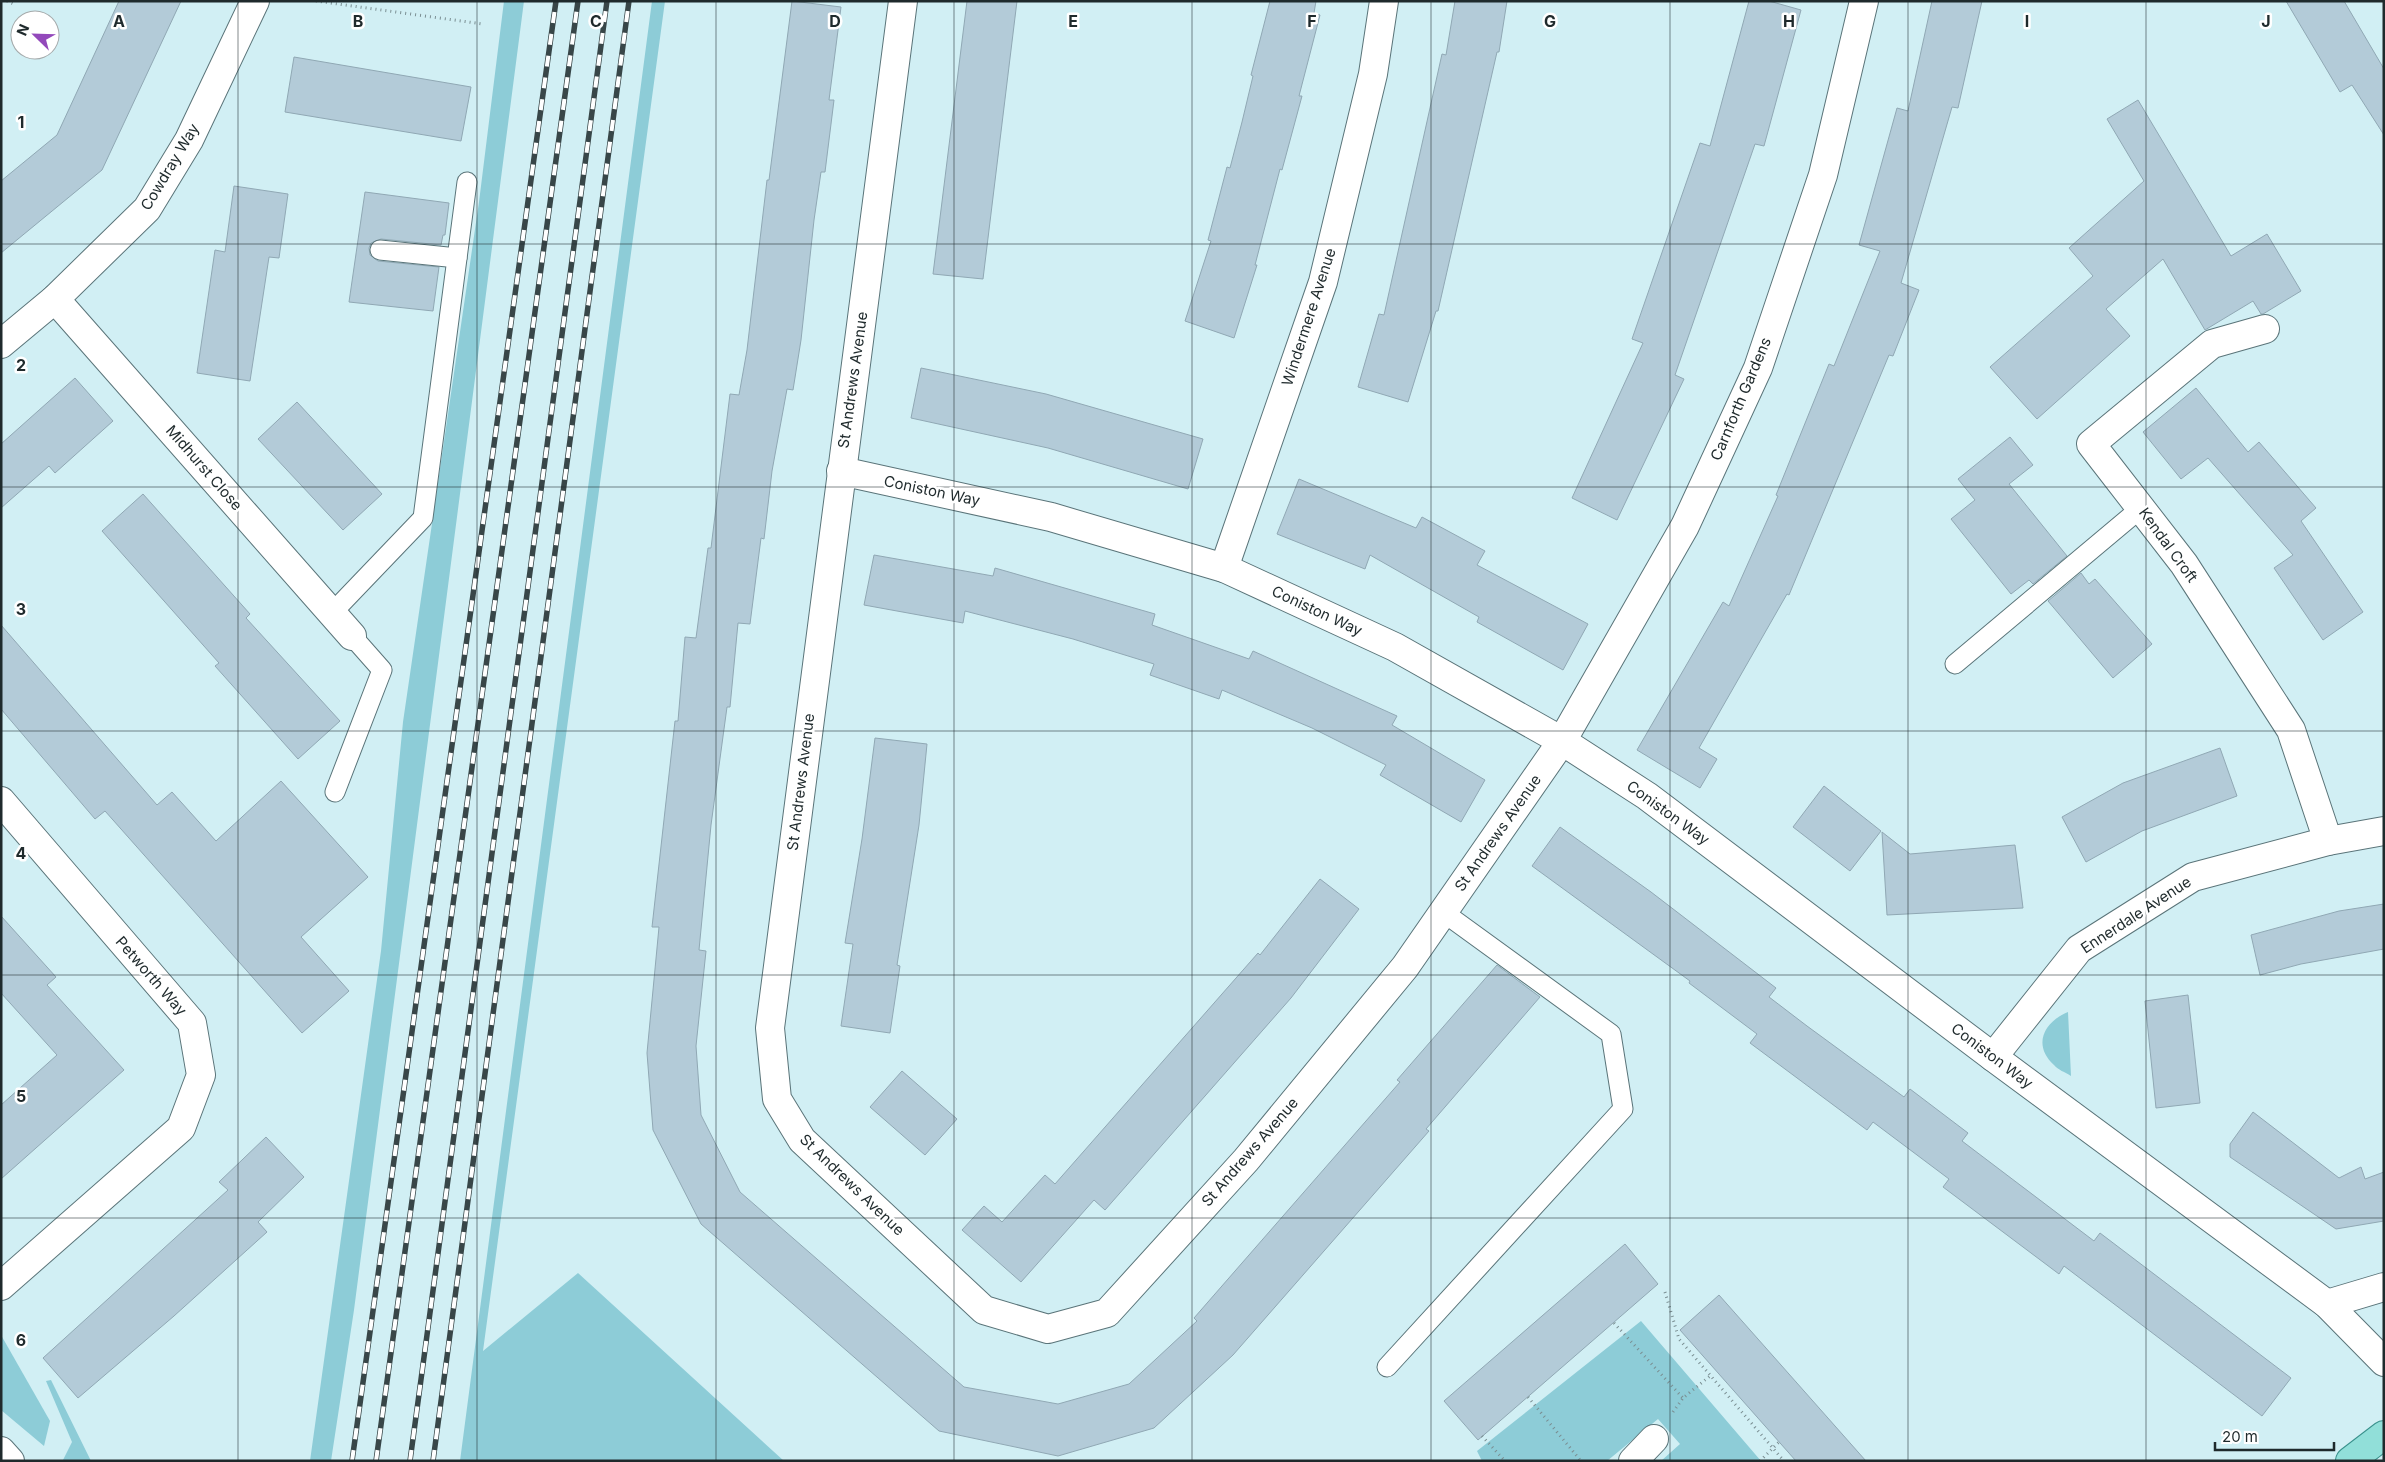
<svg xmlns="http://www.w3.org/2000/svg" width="2385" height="1462" viewBox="0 0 2385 1462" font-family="Inter,sans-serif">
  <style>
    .green { fill: #8dccd7 }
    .building { fill: #b3cbd8; stroke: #90a8b4 }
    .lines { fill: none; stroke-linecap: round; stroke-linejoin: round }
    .service-casing { stroke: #5a7479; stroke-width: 21 }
    .minor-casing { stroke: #5a7479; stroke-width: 30 }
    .primary-casing { stroke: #39918c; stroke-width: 30 }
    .path { stroke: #7a8e92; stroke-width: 3; stroke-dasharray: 1 4; stroke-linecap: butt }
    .service { stroke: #fff; stroke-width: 19 }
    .minor { stroke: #fff; stroke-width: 28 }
    .primary { stroke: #91dfd9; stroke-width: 28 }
    .rail-casing { stroke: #384648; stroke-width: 5.5 }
    .rail { stroke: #fff; stroke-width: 4; stroke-dasharray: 11; stroke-linecap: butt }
    .grid { fill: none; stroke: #1f2a2c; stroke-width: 1; stroke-opacity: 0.55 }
    .labels { text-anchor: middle; stroke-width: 5; stroke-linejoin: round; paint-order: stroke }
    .street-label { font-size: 15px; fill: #1f2a2c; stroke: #fff }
    .grid-label { font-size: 16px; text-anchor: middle; font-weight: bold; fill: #1f2a2c; stroke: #fff; stroke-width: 5; stroke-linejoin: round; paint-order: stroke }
  </style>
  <rect width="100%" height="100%" fill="#d1eff4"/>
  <g class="green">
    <polygon points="504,1 524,1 354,1310 331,1461 310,1461 381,951 403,722 479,202"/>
    <polygon points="652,1 665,1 483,1351 578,1273 784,1461 460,1461"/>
    <path d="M2068,1012l3,64c-6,-4 -13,-6 -17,-11 -22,-20 -10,-43 14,-53z"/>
    <polygon points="1641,1321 1761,1461 1661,1461 1680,1444 1658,1419 1607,1461 1482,1461 1477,1451"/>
    <polygon points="1,1335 50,1421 44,1446 1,1410"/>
    <polygon points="51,1380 91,1461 63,1460 72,1442 46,1381"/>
  </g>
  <g class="building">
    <polygon points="119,1 181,1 102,170 1,253 1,181 57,135"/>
    <polygon points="792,1 841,7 829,100 834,100 825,172 821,172 814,220 801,340 793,390 787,389 772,471 764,539 761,538 750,624 738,623 730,707 727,707 711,825 699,950 706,951 696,1046 701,1115 740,1192 964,1387 1058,1404 1129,1384 1197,1321 1194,1318 1400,1082 1397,1080 1497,965 1540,997 1426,1129 1429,1131 1233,1355 1154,1428 1058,1456 939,1431 701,1224 653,1130 647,1053 659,927 652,927 675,721 678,721 685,637 696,638 708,548 711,548 730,394 739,395 747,350 767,180 769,180"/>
    <polygon points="967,1 1017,1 983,279 933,274"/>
    <polygon points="1270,1 1316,1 1314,13 1320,15 1299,96 1302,96 1282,170 1280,169 1255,265 1257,265 1234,338 1185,321 1211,241 1208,240 1227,167 1230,168 1242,122 1253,76 1251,75"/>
    <polygon points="1455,1 1507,1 1499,52 1497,52 1438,311 1436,311 1408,402 1358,387 1379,314 1384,315 1442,54 1446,55"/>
    <polygon points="1749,1 1769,1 1801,10 1764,146 1755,144 1675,375 1684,379 1617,520 1572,498 1643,343 1632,339 1700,143 1710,146"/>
    <polygon points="1932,1 1982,1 1958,108 1952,107 1901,283 1919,290 1893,356 1889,355 1789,595 1787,594 1699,748 1717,759 1700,788 1637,750 1723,602 1729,606 1778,496 1776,495 1829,364 1834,366 1880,251 1859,245 1897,108 1908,111"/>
    <polygon points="2286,1 2344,1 2384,69 2384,135 2352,85 2340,92"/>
    <polygon points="294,57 471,87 461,141 285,112"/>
    <polygon points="2138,100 2231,256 2267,234 2301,291 2263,314 2261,314 2253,301 2205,330 2163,259 2106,309 2130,336 2037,419 1990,367 2093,276 2069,248 2144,181 2107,119"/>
    <polygon points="234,186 288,194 279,258 269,257 250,381 197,373 215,250 225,252"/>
    <polygon points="365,192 449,203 445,235 443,235 441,245 381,239 371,243 369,248 370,255 378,261 439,267 433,311 349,302"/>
    <polygon points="921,368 1046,394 1203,439 1188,489 1048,448 911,418"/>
    <polygon points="75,378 113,421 55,473 49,466 1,508 1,444"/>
    <polygon points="2196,388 2248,452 2259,442 2316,508 2301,521 2363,612 2323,640 2274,568 2293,555 2208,458 2181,479 2143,432"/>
    <polygon points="297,402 382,494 343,530 258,439"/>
    <polygon points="2010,437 2033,465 2009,484 2067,556 2033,584 2029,580 2011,594 1951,519 1975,500 1958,479"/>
    <polygon points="1299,479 1416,528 1422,517 1485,551 1477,565 1588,624 1563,670 1477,622 1479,617 1370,555 1365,569 1277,534"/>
    <polygon points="143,494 250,614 246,618 340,721 298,759 215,666 219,663 102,531"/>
    <polygon points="874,555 993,576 995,568 1155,614 1152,625 1249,659 1253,651 1397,716 1392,725 1485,780 1461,822 1380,775 1386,765 1312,728 1222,690 1219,699 1150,675 1154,664 1073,639 965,611 963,623 864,605"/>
    <polygon points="2081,573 2089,584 2095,579 2152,644 2113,678 2048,601"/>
    <polygon points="1,625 157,805 172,792 216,841 281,781 368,877 301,937 349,991 302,1033 105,811 95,819 1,709"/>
    <polygon points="875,738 927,744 919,825 897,965 900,966 890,1033 841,1026 853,944 845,943 862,839"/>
    <polygon points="2220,748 2237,796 2142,831 2086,862 2062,817 2123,783"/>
    <polygon points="1824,786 1881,831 1850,871 1793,827"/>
    <polygon points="1560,827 1651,892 1776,988 1769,997 1807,1026 1904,1097 1910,1089 1968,1133 1962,1141 2094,1241 2100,1233 2291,1378 2262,1416 2064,1266 2059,1274 1943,1187 1949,1179 1873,1122 1867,1130 1750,1043 1757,1034 1689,983 1690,981 1532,866"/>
    <polygon points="1882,832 1910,854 2015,845 2023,908 1887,915"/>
    <polygon points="1320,879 1359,909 1291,998 1105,1210 1094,1200 1021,1282 962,1230 984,1206 1002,1222 1045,1175 1055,1184 1258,953 1260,955"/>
    <polygon points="2384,904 2384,949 2301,964 2260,975 2251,935 2339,911"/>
    <polygon points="1,916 56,977 47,985 124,1070 1,1179 1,1105 57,1055 1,993"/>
    <polygon points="2188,995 2200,1103 2156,1108 2145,1001"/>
    <polygon points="902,1071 957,1119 925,1155 870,1107"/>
    <polygon points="2253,1112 2339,1178 2361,1167 2365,1179 2384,1172 2384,1221 2336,1229 2230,1157 2230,1144"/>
    <polygon points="266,1137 304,1177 258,1222 267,1232 174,1316 78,1398 43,1358 228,1190 219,1182"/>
    <polygon points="1625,1244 1658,1284 1478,1440 1444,1401"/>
    <polygon points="1719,1295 1866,1461 1796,1461 1680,1330"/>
  </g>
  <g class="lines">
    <g class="service-casing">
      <g id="service">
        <polyline points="380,250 457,258"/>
        <polyline points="332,613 423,518 467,182"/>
        <polyline points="1955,664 2141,508"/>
        <polyline points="335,792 382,670 352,636"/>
        <polyline points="1387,1367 1623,1109 1611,1034 1443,912"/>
      </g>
    </g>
    <g class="minor-casing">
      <g id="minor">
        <polyline points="903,1 770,1028 777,1099 802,1140 984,1310 1048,1329 1107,1313 1246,1160 1405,967 1562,741 1685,526 1758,368 1823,175 1864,1"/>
        <polyline points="55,299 352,636"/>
        <polyline points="2265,329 2212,344 2091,444 2184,564 2291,730 2328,841"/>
        <polyline points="1,344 55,299 147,209 189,140 255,1"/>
        <polyline points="841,471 1051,517 1224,568 1395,647 1562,741 1647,796 1993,1057 2327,1304 2384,1362"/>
        <polyline points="1224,568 1323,282 1373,74 1384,1"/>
        <polyline points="1,801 192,1023 201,1075 181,1128 1,1286"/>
        <polyline points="1993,1057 2079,949 2193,877 2328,841 2384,831"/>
        <polyline points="2327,1304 2384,1287"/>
        <polyline points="1,1451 10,1461"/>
        <polyline points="1633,1461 1654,1439"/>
      </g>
    </g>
    <g class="primary-casing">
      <polyline id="primary" points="2350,1461 2384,1435"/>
    </g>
    <g class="path">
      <polyline points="7,1 16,5"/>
      <polyline points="316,1 483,24"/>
      <polyline points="1665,1292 1679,1339 1784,1461"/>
      <polyline points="1614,1323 1683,1398"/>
      <polyline points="1528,1397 1581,1461"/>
      <polyline points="1673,1412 1683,1398 1710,1376"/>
      <polyline points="1482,1436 1505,1461"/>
      <polyline points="1760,1461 1779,1442"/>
    </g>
    <use href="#service" class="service"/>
    <use href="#minor" class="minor"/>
    <use href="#primary" class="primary"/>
    <g class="rail-casing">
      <g id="rail">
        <polyline points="352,1461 556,1"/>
        <polyline points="376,1461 578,1"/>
        <polyline points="410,1461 607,1"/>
        <polyline points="433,1461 629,1"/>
      </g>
    </g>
    <use href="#rail" class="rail"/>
  </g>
  <path class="grid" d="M238,1v1460M477,1v1460M716,1v1460M954,1v1460M1192,1v1460M1431,1v1460M1670,1v1460M1908,1v1460M2146,1v1460M1,244h2383M1,487h2383M1,731h2383M1,975h2383M1,1218h2383"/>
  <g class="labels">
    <g class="street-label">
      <text transform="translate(170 167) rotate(-59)" y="5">Cowdray Way</text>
      <text transform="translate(1309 317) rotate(-72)" y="5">Windermere Avenue</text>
      <text transform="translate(853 380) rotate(-82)" y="5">St Andrews Avenue</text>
      <text transform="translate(1741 399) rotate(-67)" y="5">Carnforth Gardens</text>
      <text transform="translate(204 468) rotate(49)" y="5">Midhurst Close</text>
      <text transform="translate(932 491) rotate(12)" y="5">Coniston Way</text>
      <text transform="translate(2168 545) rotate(54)" y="5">Kendal Croft</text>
      <text transform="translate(1317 611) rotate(25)" y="5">Coniston Way</text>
      <text transform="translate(801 782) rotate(-83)" y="5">St Andrews Avenue</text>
      <text transform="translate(1668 813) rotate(36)" y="5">Coniston Way</text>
      <text transform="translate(1498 833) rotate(-55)" y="5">St Andrews Avenue</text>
      <text transform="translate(2136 915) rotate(-33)" y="5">Ennerdale Avenue</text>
      <text transform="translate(151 976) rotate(49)" y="5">Petworth Way</text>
      <text transform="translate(1992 1056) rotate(37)" y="5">Coniston Way</text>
      <text transform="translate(1250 1152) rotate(-49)" y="5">St Andrews Avenue</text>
      <text transform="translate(852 1185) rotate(44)" y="5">St Andrews Avenue</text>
    </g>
  </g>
  <g class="grid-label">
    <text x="119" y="27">A</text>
    <text x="358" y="27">B</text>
    <text x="596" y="27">C</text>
    <text x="835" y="27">D</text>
    <text x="1073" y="27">E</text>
    <text x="1312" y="27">F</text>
    <text x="1550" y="27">G</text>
    <text x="1789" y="27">H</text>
    <text x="2027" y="27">I</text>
    <text x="2266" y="27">J</text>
    <text x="21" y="128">1</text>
    <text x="21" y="371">2</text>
    <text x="21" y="615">3</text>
    <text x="21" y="859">4</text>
    <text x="21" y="1102">5</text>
    <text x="21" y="1346">6</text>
  </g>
  <rect width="2385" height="1462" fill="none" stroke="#1f2a2c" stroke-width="5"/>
  <g transform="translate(35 35) rotate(293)"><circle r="24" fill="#ffffff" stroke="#a5aaab"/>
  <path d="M0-4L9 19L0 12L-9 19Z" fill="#9349bb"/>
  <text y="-8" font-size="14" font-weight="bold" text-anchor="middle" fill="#1f2a2c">N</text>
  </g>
  <path d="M2215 1442v8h119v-8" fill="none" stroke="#1f2a2c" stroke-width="2.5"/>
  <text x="2222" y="1442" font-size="15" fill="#1f2a2c" stroke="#ffffff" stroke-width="4" paint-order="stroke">20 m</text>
</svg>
